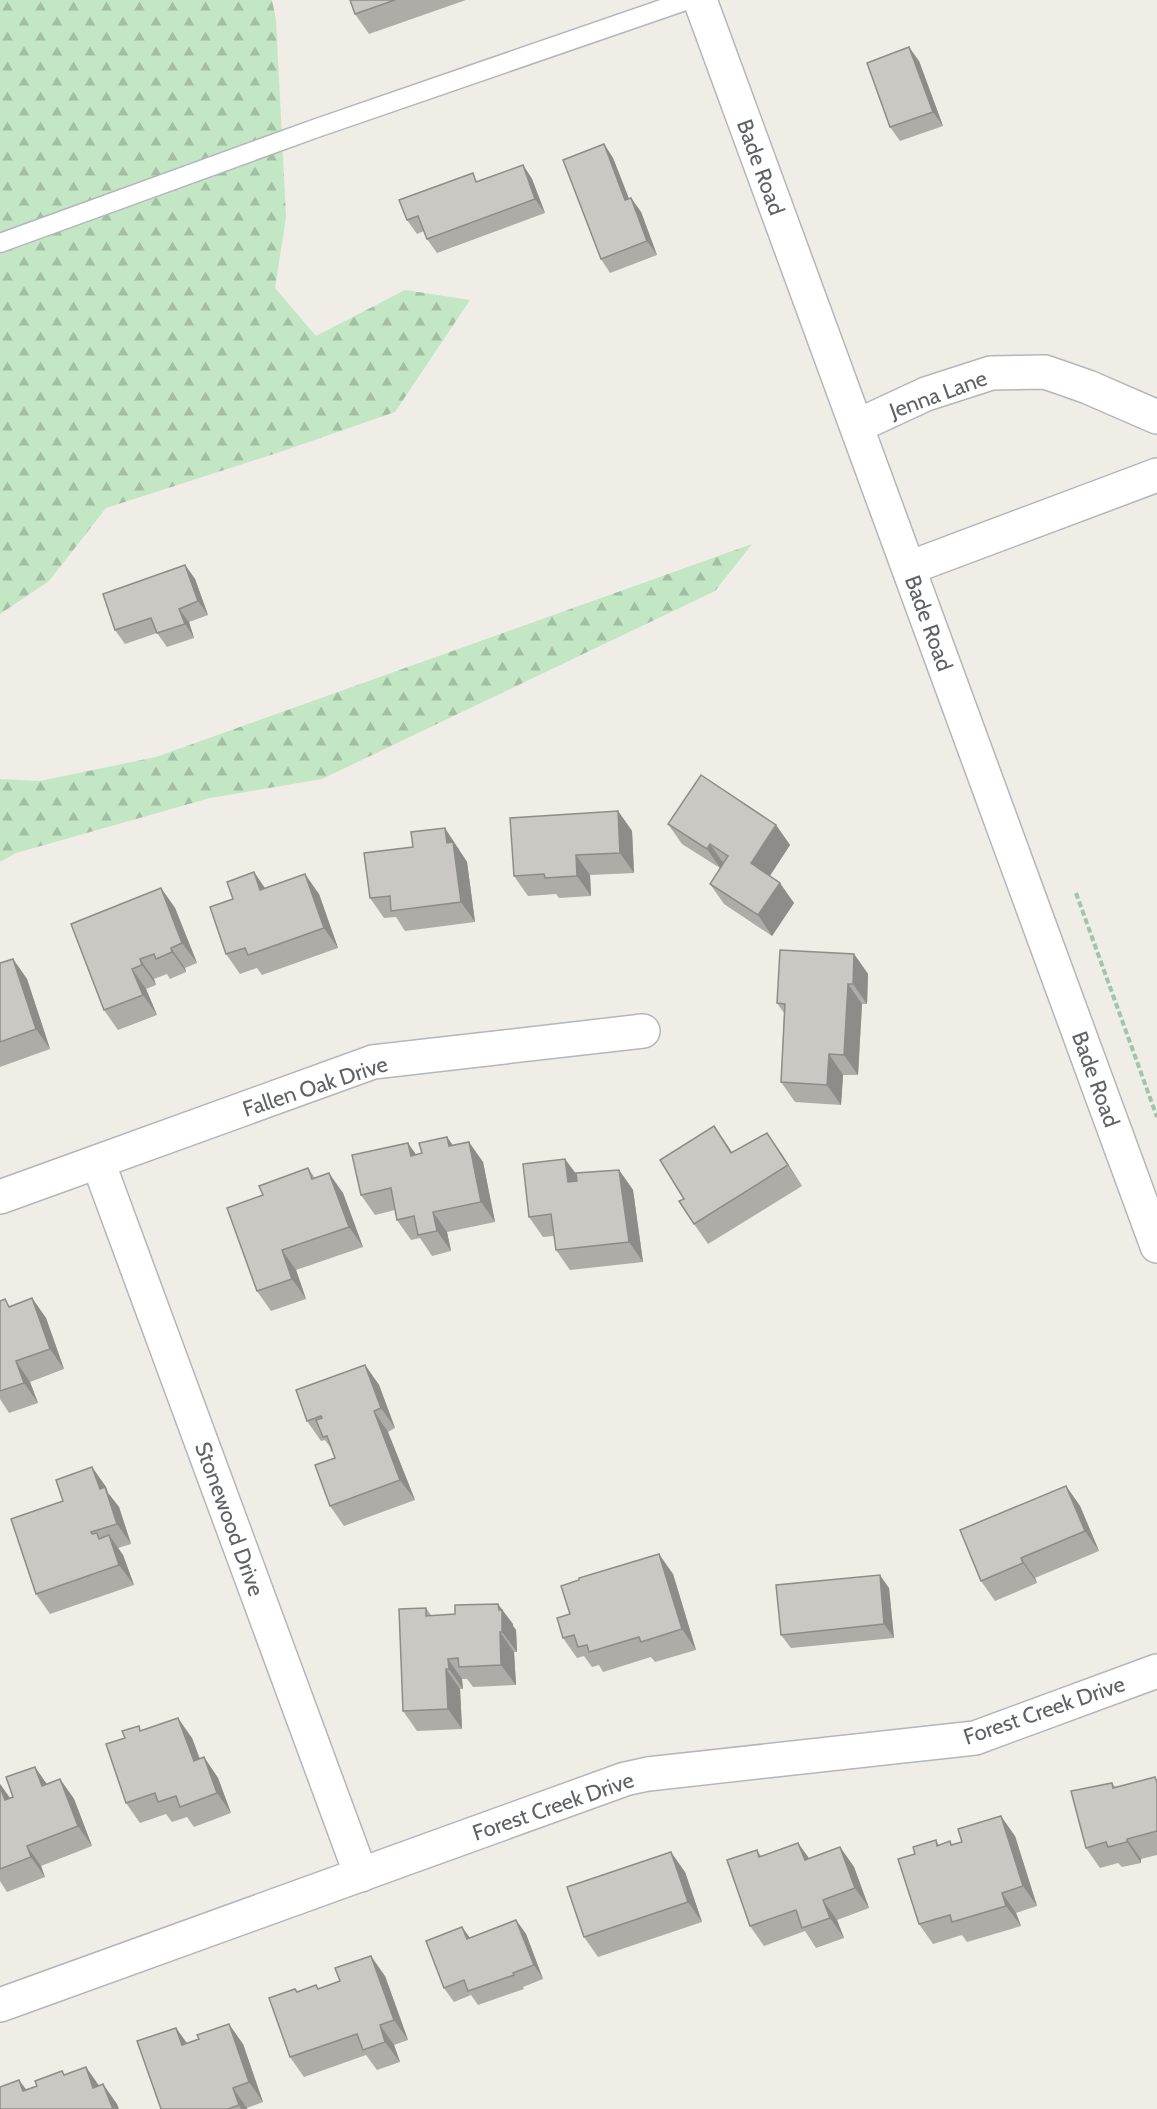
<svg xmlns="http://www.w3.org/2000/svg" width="1157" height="2109" viewBox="0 0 1157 2109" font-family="Cabin,sans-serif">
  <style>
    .forest { fill: url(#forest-firs) }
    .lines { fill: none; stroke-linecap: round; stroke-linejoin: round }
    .lane-casing { stroke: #b3b6ba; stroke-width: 21 }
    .street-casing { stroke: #b3b6ba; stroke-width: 36 }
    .path { stroke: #9dc6aa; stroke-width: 4; stroke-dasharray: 6 3; stroke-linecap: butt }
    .lane { stroke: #fff; stroke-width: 18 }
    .street { stroke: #fff; stroke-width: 33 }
    .wall { fill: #afaca8 }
    .shaded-wall { fill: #8e8c88 }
    .building { fill: #cbc8c3; stroke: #8e8c88; stroke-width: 1.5 }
    .labels { text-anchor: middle; stroke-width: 6; stroke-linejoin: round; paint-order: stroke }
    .street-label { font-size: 22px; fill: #5e6166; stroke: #fff }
  </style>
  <defs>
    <pattern id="forest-firs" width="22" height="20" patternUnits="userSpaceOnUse" patternTransform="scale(1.5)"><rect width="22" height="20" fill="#c3e6c4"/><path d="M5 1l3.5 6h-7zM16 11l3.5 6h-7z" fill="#a2bea3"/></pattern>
  </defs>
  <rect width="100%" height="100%" fill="#efede6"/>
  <g class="forest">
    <polygon points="0,0 272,0 276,20 286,217 275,288 316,336 405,290 470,300 395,412 280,452 106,508 49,581 0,614"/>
    <polygon points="752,544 715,591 322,779 210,798 16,853 0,862 0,779 40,781 156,757"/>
  </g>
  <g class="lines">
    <g class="lane-casing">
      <polyline id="lane" points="0,243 314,129 688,0"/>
    </g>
    <g class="street-casing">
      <g id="street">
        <polyline points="700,0 1157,1246"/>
        <polyline points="857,426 926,394 991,373 1045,372 1088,387 1157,417"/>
        <polyline points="909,568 1157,475"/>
        <polyline points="98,1162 361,1875"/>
        <polyline points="0,1197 373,1062 643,1031"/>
        <polyline points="0,2005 625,1779 648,1774 975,1738 1157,1671"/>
      </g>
    </g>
    <polyline class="path" points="1076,893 1157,1117"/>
    <use href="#lane" class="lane"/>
    <use href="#street" class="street"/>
  </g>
  <g class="wall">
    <polygon points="350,0 466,0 369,34 355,14"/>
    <polygon points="919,61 943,126 900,141 890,127"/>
    <polygon points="604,144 613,158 629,199 631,198 641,212 657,255 610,273 601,259"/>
    <polygon points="523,165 532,179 545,213 437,253 427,239 424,231 417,234 407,220 479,181"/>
    <polygon points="185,565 195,579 208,615 189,622 194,638 167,647 157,633 125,644 115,630"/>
    <polygon points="618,811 632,831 634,873 590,875 591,896 559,898 556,894 528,896 514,876"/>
    <polygon points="668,824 776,825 790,845 770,876 794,903 772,936 724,904 710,884 720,868 682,844"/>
    <polygon points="459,848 459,850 467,862 475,922 405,931 396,917 384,918 370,898"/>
    <polygon points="254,872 265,888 319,894 338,948 262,975 257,968 240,974 226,954 233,899"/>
    <polygon points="161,888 175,908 197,963 185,968 186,972 170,979 167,974 154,979 156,985 146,989 157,1015 118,1030 104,1010"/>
    <polygon points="854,954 868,974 867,1004 862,1004 858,1075 843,1075 841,1105 795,1102 781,1082 784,1013 777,1003"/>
    <polygon points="13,959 27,979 50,1049 0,1067 0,963"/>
    <polygon points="447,1137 453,1146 483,1162 495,1222 447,1232 451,1251 432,1256 420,1238 411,1240 397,1220 395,1210 375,1215 361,1195 416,1155 422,1153"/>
    <polygon points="732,1152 781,1153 802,1186 708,1244 694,1224 684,1199"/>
    <polygon points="308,1168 315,1178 343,1193 363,1247 296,1270 306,1299 271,1311 257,1291 263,1195"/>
    <polygon points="619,1170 633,1190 643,1262 570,1270 556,1250 554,1236 543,1237 529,1217 576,1174"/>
    <polygon points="32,1298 46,1318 64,1369 30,1382 38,1403 9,1413 0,1399 0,1301 10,1306"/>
    <polygon points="365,1365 379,1385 395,1428 388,1432 415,1500 344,1526 330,1506 335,1458 333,1451 325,1440 321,1441 307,1421"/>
    <polygon points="92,1467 106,1487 108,1493 119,1507 131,1544 118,1548 123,1555 134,1585 50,1614 36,1594 63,1501"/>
    <polygon points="1066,1486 1080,1506 1099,1551 1035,1578 1037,1583 995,1601 981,1581"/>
    <polygon points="673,1574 696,1650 655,1662 651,1657 603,1672 599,1665 592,1667 584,1656 577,1658 563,1638 570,1614"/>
    <polygon points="889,1588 894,1638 791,1648 781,1635"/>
    <polygon points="426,1608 431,1615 513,1624 513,1626 516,1630 517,1652 514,1652 516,1685 473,1687 467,1679 462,1679 463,1689 460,1689 462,1729 417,1731 403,1711"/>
    <polygon points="142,1731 192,1738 200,1759 204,1757 218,1778 231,1813 194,1827 187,1817 172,1822 166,1814 140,1823 126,1803"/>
    <polygon points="60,1779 74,1799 92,1846 41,1866 45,1877 7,1892 0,1881 0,1784 10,1798"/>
    <polygon points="1157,1779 1157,1855 1141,1859 1141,1863 1122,1867 1118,1863 1100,1868 1086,1848 1112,1783 1115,1787"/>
    <polygon points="1015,1836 1037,1906 1016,1913 1021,1926 967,1942 962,1935 933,1944 919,1924 915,1854 936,1840 939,1845 950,1841 952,1845"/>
    <polygon points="798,1843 809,1858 840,1847 854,1867 869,1908 837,1920 844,1938 816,1948 805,1931 764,1946 750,1926 757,1850 761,1856"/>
    <polygon points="685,1872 702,1922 598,1957 584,1937"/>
    <polygon points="516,1920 526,1934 543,1979 523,1987 524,1989 478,2005 471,1995 454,2002 444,1988 462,1927 470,1938"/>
    <polygon points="385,1976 408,2040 394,2045 400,2062 377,2070 366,2055 304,2077 290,2057 295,1989 297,1992 319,1989"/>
    <polygon points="176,2028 187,2043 243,2044 263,2102 247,2108 247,2109 161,2109"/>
  </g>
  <g class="shaded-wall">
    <polygon points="909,47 919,61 943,126 933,112"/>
    <polygon points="604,144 613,158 635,214 625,200"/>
    <polygon points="523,165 532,179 545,213 535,199"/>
    <polygon points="631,198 641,212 657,255 647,241"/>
    <polygon points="185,565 195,579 208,615 198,601"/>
    <polygon points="179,609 189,622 194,638 185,624"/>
    <polygon points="618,811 632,831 634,873 620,853"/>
    <polygon points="776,825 790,845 765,883 751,863"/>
    <polygon points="445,828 467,862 475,922 461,902 447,843"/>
    <polygon points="710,844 724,864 721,869 707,849"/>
    <polygon points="576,855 590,875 591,896 577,876"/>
    <polygon points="254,872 268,893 260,890"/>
    <polygon points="305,874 319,894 338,948 324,928"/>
    <polygon points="780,883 794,903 772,936 758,915"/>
    <polygon points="161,888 175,908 197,963 182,943"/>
    <polygon points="171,948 185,968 186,972 172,952"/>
    <polygon points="854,954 868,974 867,1004 853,984"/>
    <polygon points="13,959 27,979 50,1049 36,1029"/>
    <polygon points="140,959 154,979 156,985 142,965"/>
    <polygon points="132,969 146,989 157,1015 143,995"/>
    <polygon points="848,984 862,1004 858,1075 844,1055"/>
    <polygon points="829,1054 843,1075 841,1105 827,1085"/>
    <polygon points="714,1126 728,1146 745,1173 731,1153"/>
    <polygon points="767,1133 781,1153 802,1186 788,1165"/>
    <polygon points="447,1137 461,1157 449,1146"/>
    <polygon points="469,1142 483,1162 495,1222 481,1202"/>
    <polygon points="408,1143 422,1163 411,1156"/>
    <polygon points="565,1159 580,1179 582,1203 568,1182"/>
    <polygon points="619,1170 633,1190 643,1262 629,1242"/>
    <polygon points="329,1173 343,1193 363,1247 349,1227"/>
    <polygon points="433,1212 447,1232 451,1251 437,1231"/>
    <polygon points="282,1250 296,1270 306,1299 292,1279"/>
    <polygon points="32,1298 46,1318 64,1369 50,1349"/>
    <polygon points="16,1361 30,1382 38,1403 24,1383"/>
    <polygon points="365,1365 379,1385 395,1428 381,1408"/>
    <polygon points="374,1411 388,1432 415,1500 400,1480"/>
    <polygon points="92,1467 106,1487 108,1493 119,1507 131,1544 117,1524 100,1489"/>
    <polygon points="1066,1486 1080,1506 1099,1551 1085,1531"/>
    <polygon points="109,1535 123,1555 134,1585 119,1565"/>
    <polygon points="659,1554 673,1574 696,1650 682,1629"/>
    <polygon points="1021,1558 1035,1578 1037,1583 1023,1563"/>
    <polygon points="880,1575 889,1588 894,1638 884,1624"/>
    <polygon points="498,1604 513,1624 513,1626 516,1630 517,1652 502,1632"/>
    <polygon points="500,1632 514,1652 516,1685 501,1665"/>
    <polygon points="448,1659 462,1679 463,1689 449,1669"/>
    <polygon points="446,1669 460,1689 462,1729 448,1709"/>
    <polygon points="178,1718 192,1738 208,1781 194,1761"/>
    <polygon points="204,1757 218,1778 231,1813 217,1793"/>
    <polygon points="35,1767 49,1787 42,1786"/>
    <polygon points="60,1779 74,1799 92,1846 78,1826"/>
    <polygon points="0,1784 12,1801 5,1800 0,1787"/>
    <polygon points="1001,1816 1015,1836 1037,1906 1023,1886"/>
    <polygon points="1127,1839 1141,1859 1141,1863 1127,1842"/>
    <polygon points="798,1843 812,1863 805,1860"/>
    <polygon points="27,1846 41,1866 45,1877 31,1857"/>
    <polygon points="840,1847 854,1867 869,1908 855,1888"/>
    <polygon points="671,1852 685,1872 702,1922 688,1902"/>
    <polygon points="1002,1893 1016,1913 1021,1926 1006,1906"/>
    <polygon points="823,1900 837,1920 844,1938 830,1918"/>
    <polygon points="516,1920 526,1934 543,1979 534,1965"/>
    <polygon points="462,1927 472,1941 467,1939"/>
    <polygon points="371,1956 385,1976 408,2040 394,2020"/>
    <polygon points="229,2024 243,2044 263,2102 249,2082"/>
    <polygon points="380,2025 394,2045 400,2062 385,2042"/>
    <polygon points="176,2028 190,2048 182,2045"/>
    <polygon points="86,2067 100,2087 93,2088"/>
    <polygon points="19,2080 34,2100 23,2091"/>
    <polygon points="103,2084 117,2104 119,2109 113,2109"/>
    <polygon points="233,2088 247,2108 247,2109 241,2109 239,2105"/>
  </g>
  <g class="building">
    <polygon points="350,0 395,0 355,14"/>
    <polygon points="909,47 933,112 890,127 867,63"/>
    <polygon points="604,144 625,200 631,198 647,241 601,259 563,160"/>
    <polygon points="523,165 535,199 427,239 418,216 407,220 399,200 473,173 476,182"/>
    <polygon points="185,565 198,601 179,609 185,624 157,633 151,618 115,630 103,594"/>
    <polygon points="701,775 776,825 751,863 780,883 758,915 710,884 728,856 710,844 707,849 668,824"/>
    <polygon points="618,811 620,853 576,855 577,876 545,878 544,874 514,876 510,818"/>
    <polygon points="445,828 447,843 453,842 461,902 391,911 390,896 370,898 364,853 413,847 411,832"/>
    <polygon points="254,872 260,890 305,874 324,928 248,955 245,948 226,954 210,907 233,899 227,882"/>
    <polygon points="161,888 182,943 171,948 172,952 156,959 154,954 140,959 142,965 132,969 143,995 104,1010 71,924"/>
    <polygon points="780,950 854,954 853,984 848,984 844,1055 829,1054 827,1085 781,1082 785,1004 777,1003"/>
    <polygon points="13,959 36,1029 0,1042 0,963"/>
    <polygon points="714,1126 731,1153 767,1133 788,1165 694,1224 679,1201 684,1199 660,1160"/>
    <polygon points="447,1137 449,1146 469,1142 481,1202 433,1212 437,1231 418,1235 414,1216 397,1220 391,1188 361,1195 352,1155 408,1143 411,1156 422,1153 419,1143"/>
    <polygon points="565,1159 568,1182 577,1181 576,1173 619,1170 629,1242 556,1250 551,1214 529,1217 523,1164"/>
    <polygon points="308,1168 312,1179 329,1173 349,1227 282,1250 292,1279 257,1291 227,1208 263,1195 259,1186"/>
    <polygon points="32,1298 50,1349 16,1361 24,1383 0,1391 0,1301 5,1299 9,1307"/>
    <polygon points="365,1365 381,1408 374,1411 400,1480 330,1506 315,1465 335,1458 327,1436 323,1437 316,1420 322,1418 321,1416 307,1421 296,1390"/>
    <polygon points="92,1467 100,1489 105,1487 117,1524 91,1532 92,1534 97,1533 99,1539 109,1535 119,1565 36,1594 11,1519 63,1501 56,1480"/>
    <polygon points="1066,1486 1085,1531 1021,1558 1023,1563 981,1581 960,1530"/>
    <polygon points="659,1554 682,1629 641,1642 639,1637 589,1652 587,1645 578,1647 574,1635 563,1638 557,1618 570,1614 561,1586 579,1580 579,1578"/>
    <polygon points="880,1575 884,1624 781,1635 776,1585"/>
    <polygon points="498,1604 499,1610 502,1610 502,1632 500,1632 501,1665 459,1667 458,1658 448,1659 449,1669 446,1669 448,1709 403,1711 399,1609 426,1608 426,1616 455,1614 455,1605"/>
    <polygon points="178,1718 194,1761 204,1757 217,1793 180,1807 176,1796 158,1802 155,1793 126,1803 106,1744 125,1738 122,1731 139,1726 140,1731"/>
    <polygon points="35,1767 42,1786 60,1779 78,1826 27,1846 31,1857 0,1869 0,1787 5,1800 13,1797 6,1777"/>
    <polygon points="1155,1777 1157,1783 1157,1831 1127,1839 1127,1842 1108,1847 1106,1842 1086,1848 1071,1791 1112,1783 1113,1788"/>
    <polygon points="1001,1816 1023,1886 1002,1893 1006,1906 952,1922 950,1915 919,1924 898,1859 915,1854 913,1847 936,1840 937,1846 950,1841 951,1845 962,1842 958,1829"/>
    <polygon points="798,1843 805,1860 840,1847 855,1888 823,1900 830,1918 802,1928 796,1910 750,1926 727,1860 757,1850 759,1857"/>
    <polygon points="671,1852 688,1902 584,1937 567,1887"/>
    <polygon points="516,1920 534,1965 513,1973 514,1975 468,1991 464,1980 444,1988 426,1941 462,1927 467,1939"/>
    <polygon points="371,1956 394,2020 380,2025 385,2042 363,2050 357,2034 290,2057 269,1998 295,1989 297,1992 316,1985 318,1989 340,1981 335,1968"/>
    <polygon points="229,2024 249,2082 233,2088 239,2105 228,2109 161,2109 137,2041 176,2028 182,2045 199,2039 197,2035"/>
    <polygon points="86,2067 93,2088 103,2084 113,2109 0,2109 0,2087 19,2080 23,2091 37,2086 35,2081 62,2071 64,2075"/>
  </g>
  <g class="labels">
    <g class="street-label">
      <text transform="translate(761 167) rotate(70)" y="8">Bade Road</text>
      <text transform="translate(938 394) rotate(-20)" y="8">Jenna Lane</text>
      <text transform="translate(929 623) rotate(70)" y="8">Bade Road</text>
      <text transform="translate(1096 1079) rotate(70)" y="8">Bade Road</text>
      <text transform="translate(315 1086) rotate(-18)" y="8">Fallen Oak Drive</text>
      <text transform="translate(230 1519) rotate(70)" y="8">Stonewood Drive</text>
      <text transform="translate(1044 1710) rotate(-19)" y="8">Forest Creek Drive</text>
      <text transform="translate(553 1806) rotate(-19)" y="8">Forest Creek Drive</text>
    </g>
  </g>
</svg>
